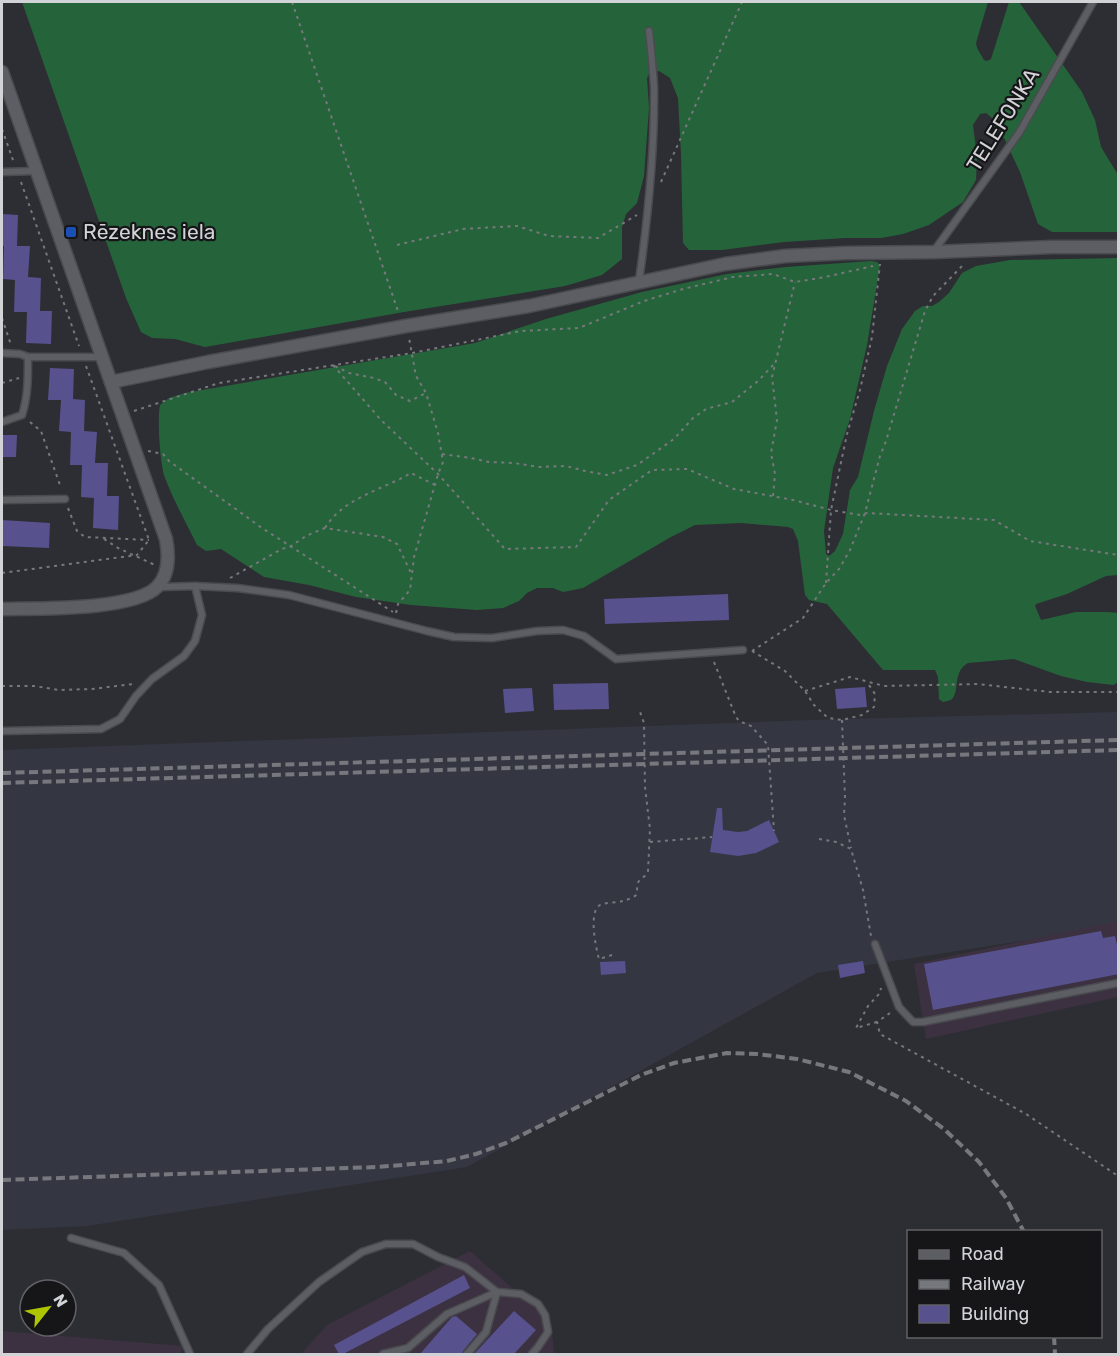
<svg xmlns="http://www.w3.org/2000/svg" width="1120" height="1356" viewBox="0 0 1120 1356" font-family="Rubik,sans-serif">
  <style>
    .built { fill: #343742 }
    .industrial { fill: #3c3140 }
    .forest { fill: #25643a }
    .building { fill: #57518d }
    .lines { fill: none; stroke-linecap: round; stroke-linejoin: round }
    .lane-casing { stroke: #4a4b4f; stroke-width: 9 }
    .street-casing { stroke: #4a4b4f; stroke-width: 15 }
    .path { stroke: #77787c; stroke-width: 2; stroke-dasharray: 3 4.5; stroke-linecap: butt }
    .lane { stroke: #5c5e64; stroke-width: 6 }
    .street { stroke: #5c5e64; stroke-width: 12 }
    .rail { stroke: #77787d; stroke-width: 4; stroke-dasharray: 9 4.5; stroke-linecap: butt }
    .transit-dot { fill: #1a4fb4; stroke: #161619; stroke-width: 2 }
    .labels { text-anchor: middle; stroke-width: 4.5; stroke-linejoin: round; paint-order: stroke }
    .street-label { font-size: 21px; fill: #d2d3d6; stroke: #161619 }
    .poi-label { font-size: 21px; fill: #d2d3d6; stroke: #161619; text-anchor: start }
  </style>
  <rect width="100%" height="100%" fill="#2d2e33"/>
  <polygon class="built" points="1118,712 1118,926 817,973 467,1167 87,1226 2,1230 2,750 810,720"/>
  <g class="industrial">
    <polygon points="1118,921 1118,997 926,1039 914,964"/>
    <polygon points="470,1251 551,1322 554,1354 301,1354 327,1325"/>
    <polygon points="2,1331 183,1346 181,1354 2,1354"/>
  </g>
  <g class="forest">
    <polygon points="22,2 988,2 976,43 977,48 984,60 987,61 991,59 1009,2 1019,2 1082,92 1095,120 1101,147 1118,175 1118,232 1052,232 1038,224 1020,172 1004,138 996,133 992,118 986,113 980,114 973,125 977,157 976,180 963,202 929,225 903,234 881,238 845,238 784,242 722,250 689,250 683,243 681,154 678,98 670,78 659,71 649,74 647,78 649,108 644,176 637,203 626,214 622,227 622,259 602,275 565,286 404,312 205,347 175,339 152,338 141,332 126,298"/>
    <path d="M1118,258v317l-12,1 -39,18 -31,10 -1,2 6,14 35,-8h32l10,1v69l-4,3 -27,-3 -26,-6 -47,-17 -46,4c-16,9 -8,28 -16,36 -2,2 -7,2 -9,3l-4,-3 -1,-22 -3,-7h-52l-56,-66 -18,-4 -4,-5 -7,-54 -5,-12 -5,-2 -47,-4 -46,2 -24,12 -88,51 -20,4 -10,-4h-16l-10,5 -8,8 -16,7 -26,2 -66,-5 -55,-8 -47,-12 -45,-8 -43,-28 -15,2 -9,-6c-11,-22 -23,-44 -32,-67 -5,-14 -8,-59 -5,-73l9,-7 16,-5 290,-50 71,-24 96,-27 85,-18 59,-7 85,-6 6,1 3,3 -13,80 -17,74 -17,49 -9,63 2,23 3,2 6,-5 8,-17 7,-44 8,-13 16,-66 13,-45 15,-37 13,-18 8,-5h9l7,-4 10,-9 13,-20 14,-7 34,-6z"/>
  </g>
  <g class="building">
    <polygon points="2,214 18,215 17,246 30,246 28,277 41,278 40,311 52,311 51,344 26,343 27,312 14,312 15,280 3,279 4,246 2,246"/>
    <polygon points="50,368 74,369 73,399 85,400 84,431 97,432 95,463 108,463 107,496 119,496 118,530 93,528 94,498 81,497 82,465 70,465 71,432 59,431 61,400 48,400"/>
    <polygon points="2,435 17,435 16,457 2,457"/>
    <polygon points="2,520 50,523 49,548 2,546"/>
    <polygon points="728,594 729,620 605,624 604,599"/>
    <polygon points="608,683 609,709 554,710 553,684"/>
    <polygon points="865,687 867,707 837,709 835,689"/>
    <polygon points="532,688 534,711 505,713 503,689"/>
    <polygon points="717,808 722,808 723,830 738,832 747,831 769,820 779,842 756,853 738,856 710,852"/>
    <polygon points="1101,931 1103,938 1115,936 1119,953 1119,974 933,1010 924,964"/>
    <polygon points="625,961 626,973 601,975 600,962"/>
    <polygon points="863,961 865,973 840,978 838,965"/>
    <polygon points="464,1275 470,1288 343,1354 339,1354 334,1345"/>
    <polygon points="514,1311 536,1330 514,1354 474,1354"/>
    <polygon points="456,1316 477,1334 463,1351 462,1354 420,1354 452,1317"/>
  </g>
  <g class="lines">
    <g class="lane-casing">
      <g id="lane">
        <polyline points="2,172 36,171"/>
        <polyline points="934,251 1019,133 1093,2"/>
        <path d="M639,281c9,-64 16,-129 15,-194 -1,-19 -3,-37 -5,-56"/>
        <polyline points="2,353 20,354 28,357 102,357"/>
        <path d="M2,422l20,-7c6,-18 6,-38 6,-58"/>
        <polyline points="2,500 65,499"/>
        <polyline points="159,587 195,586 237,588 289,595 427,631 454,637 492,638 537,631 563,630 584,636 616,659 743,650"/>
        <polyline points="2,731 101,729 120,719 136,696 152,679 184,656 195,641 202,615 195,586"/>
        <polyline points="875,944 899,1007 913,1022 923,1022 1118,983"/>
        <polyline points="71,1238 124,1253 159,1285 190,1354"/>
        <polyline points="247,1354 268,1329 319,1282 362,1252 386,1244 413,1244 438,1257 465,1267 497,1292 521,1294 538,1304 545,1315 548,1332 538,1347 532,1354"/>
        <polyline points="383,1354 408,1348 447,1314 497,1292"/>
        <polyline points="467,1354 486,1332 497,1292"/>
      </g>
    </g>
    <g class="street-casing">
      <g id="street">
        <path d="M2,72l164,467c3,16 4,35 -9,48 -24,24 -121,21 -155,22"/>
        <polyline points="111,382 208,362 406,326 529,306 725,264 785,256 846,253 934,252 1052,247 1118,247"/>
      </g>
    </g>
    <g class="path">
      <polyline points="292,2 399,314"/>
      <polyline points="2,129 14,163"/>
      <polyline points="21,182 79,346"/>
      <polyline points="661,182 742,2"/>
      <polyline points="397,245 463,229 517,226 549,236 598,238 637,215"/>
      <polyline points="2,318 11,345"/>
      <polyline points="333,365 381,420 438,474 505,549 576,547 609,500 652,470 687,469 734,489 793,500 831,510 860,515 867,513 994,520 1030,541 1118,555"/>
      <polyline points="86,366 149,540"/>
      <polyline points="335,366 349,373 374,378 385,382 396,395 410,401 426,393"/>
      <polyline points="2,383 19,378"/>
      <polyline points="134,411 219,383 412,353 521,331 579,328 644,301 683,289 733,277 773,274 795,282 825,277 873,266"/>
      <polyline points="30,422 41,431 61,488"/>
      <polyline points="148,451 163,454 169,461 262,528 393,612"/>
      <polyline points="442,454 471,458 489,462 514,463 538,467 566,466 585,471 607,475 637,465 674,439 693,418 706,409 732,402 758,381 775,363"/>
      <polyline points="773,496 775,474 771,453 777,420 772,377 795,282"/>
      <polyline points="68,508 77,531 85,537 149,540"/>
      <path d="M325,528c18,-30 57,-38 86,-55l24,12"/>
      <polyline points="104,539 118,548 155,565"/>
      <polyline points="2,573 137,555 149,540"/>
      <polyline points="230,578 282,549 291,546 306,536 325,528 383,537 397,544 412,575"/>
      <polyline points="826,583 831,510 847,434 860,390 872,337 880,264"/>
      <polyline points="396,613 398,604 410,590 414,557 438,474 443,462 438,433 426,393 416,376 409,338"/>
      <polyline points="752,651 803,618 826,583 839,569 850,550 865,513 880,456 886,441 925,311 933,296 964,264"/>
      <polyline points="752,651 785,671 805,691 814,705 828,718 842,720 862,715 874,707 875,694 867,682"/>
      <polyline points="714,662 736,717 739,721 751,726 768,745 774,831"/>
      <polyline points="2,686 34,686 59,690 92,689 133,684"/>
      <polyline points="805,691 850,677 884,686 978,684 1050,692 1118,692"/>
      <polyline points="842,720 845,798 844,815 851,848"/>
      <polyline points="819,839 836,842 851,849 863,890 871,936"/>
      <polyline points="650,842 712,837"/>
      <path d="M612,955l-13,4c-3,-11 -11,-47 1,-54 6,-3 16,-2 23,-4 3,-1 10,-3 13,-6 2,-4 0,-10 3,-14 3,-4 7,-4 9,-10l2,-42 -5,-42 -1,-64 -5,-14"/>
      <polyline points="890,1013 877,1022 880,1034 1026,1114 1118,1176"/>
      <polyline points="877,1022 856,1028 868,1006 880,993 881,988"/>
    </g>
    <use href="#lane" class="lane"/>
    <use href="#street" class="street"/>
    <g class="rail">
      <polyline points="2,773 1118,740"/>
      <polyline points="2,783 1118,750"/>
      <polyline points="2,1180 378,1167 447,1161 476,1154 506,1143 641,1075 674,1063 727,1053 757,1054 797,1059 849,1072 906,1101 944,1129 979,1162 1006,1198 1024,1232"/>
      <polyline points="1054,1336 1055,1354"/>
    </g>
  </g>
  <rect class="transit-dot" x="65" y="226" width="12" height="12" rx="3"/>
  <g class="labels">
    <g class="street-label">
      <text transform="translate(1003 120) rotate(-58)" y="7">TELEFONKA</text>
    </g>
    <g class="poi-label">
      <text x="83" y="239">Rēzeknes iela</text>
    </g>
  </g>
  <rect width="1120" height="1356" fill="none" stroke="#d2d3d6" stroke-width="6"/>
  <rect x="907" y="1230" width="195" height="108" fill="#161619" stroke="#616265" stroke-width="1.5"/>
  <rect x="919" y="1250" width="30" height="9" fill="#5c5e64" stroke="#616265" stroke-width="1.5"/>
  <text x="961" y="1260" font-size="18" fill="#d2d3d6">Road</text>
  <rect x="919" y="1280" width="30" height="9" fill="#77787d" stroke="#616265" stroke-width="1.5"/>
  <text x="961" y="1290" font-size="18" fill="#d2d3d6">Railway</text>
  <rect x="919" y="1305" width="30" height="18" fill="#57518d" stroke="#616265" stroke-width="1.5"/>
  <text x="961" y="1320" font-size="18" fill="#d2d3d6">Building</text>
  <g transform="translate(48 1308) rotate(59)"><circle r="28" fill="#161619" stroke="#616265" stroke-width="1.5"/>
  <path d="M0-4.5L10 22L0 15L-10 22Z" fill="#b0c501"/>
  <text y="-9" font-size="16" font-weight="bold" text-anchor="middle" fill="#d2d3d6">N</text>
  </g>
</svg>
